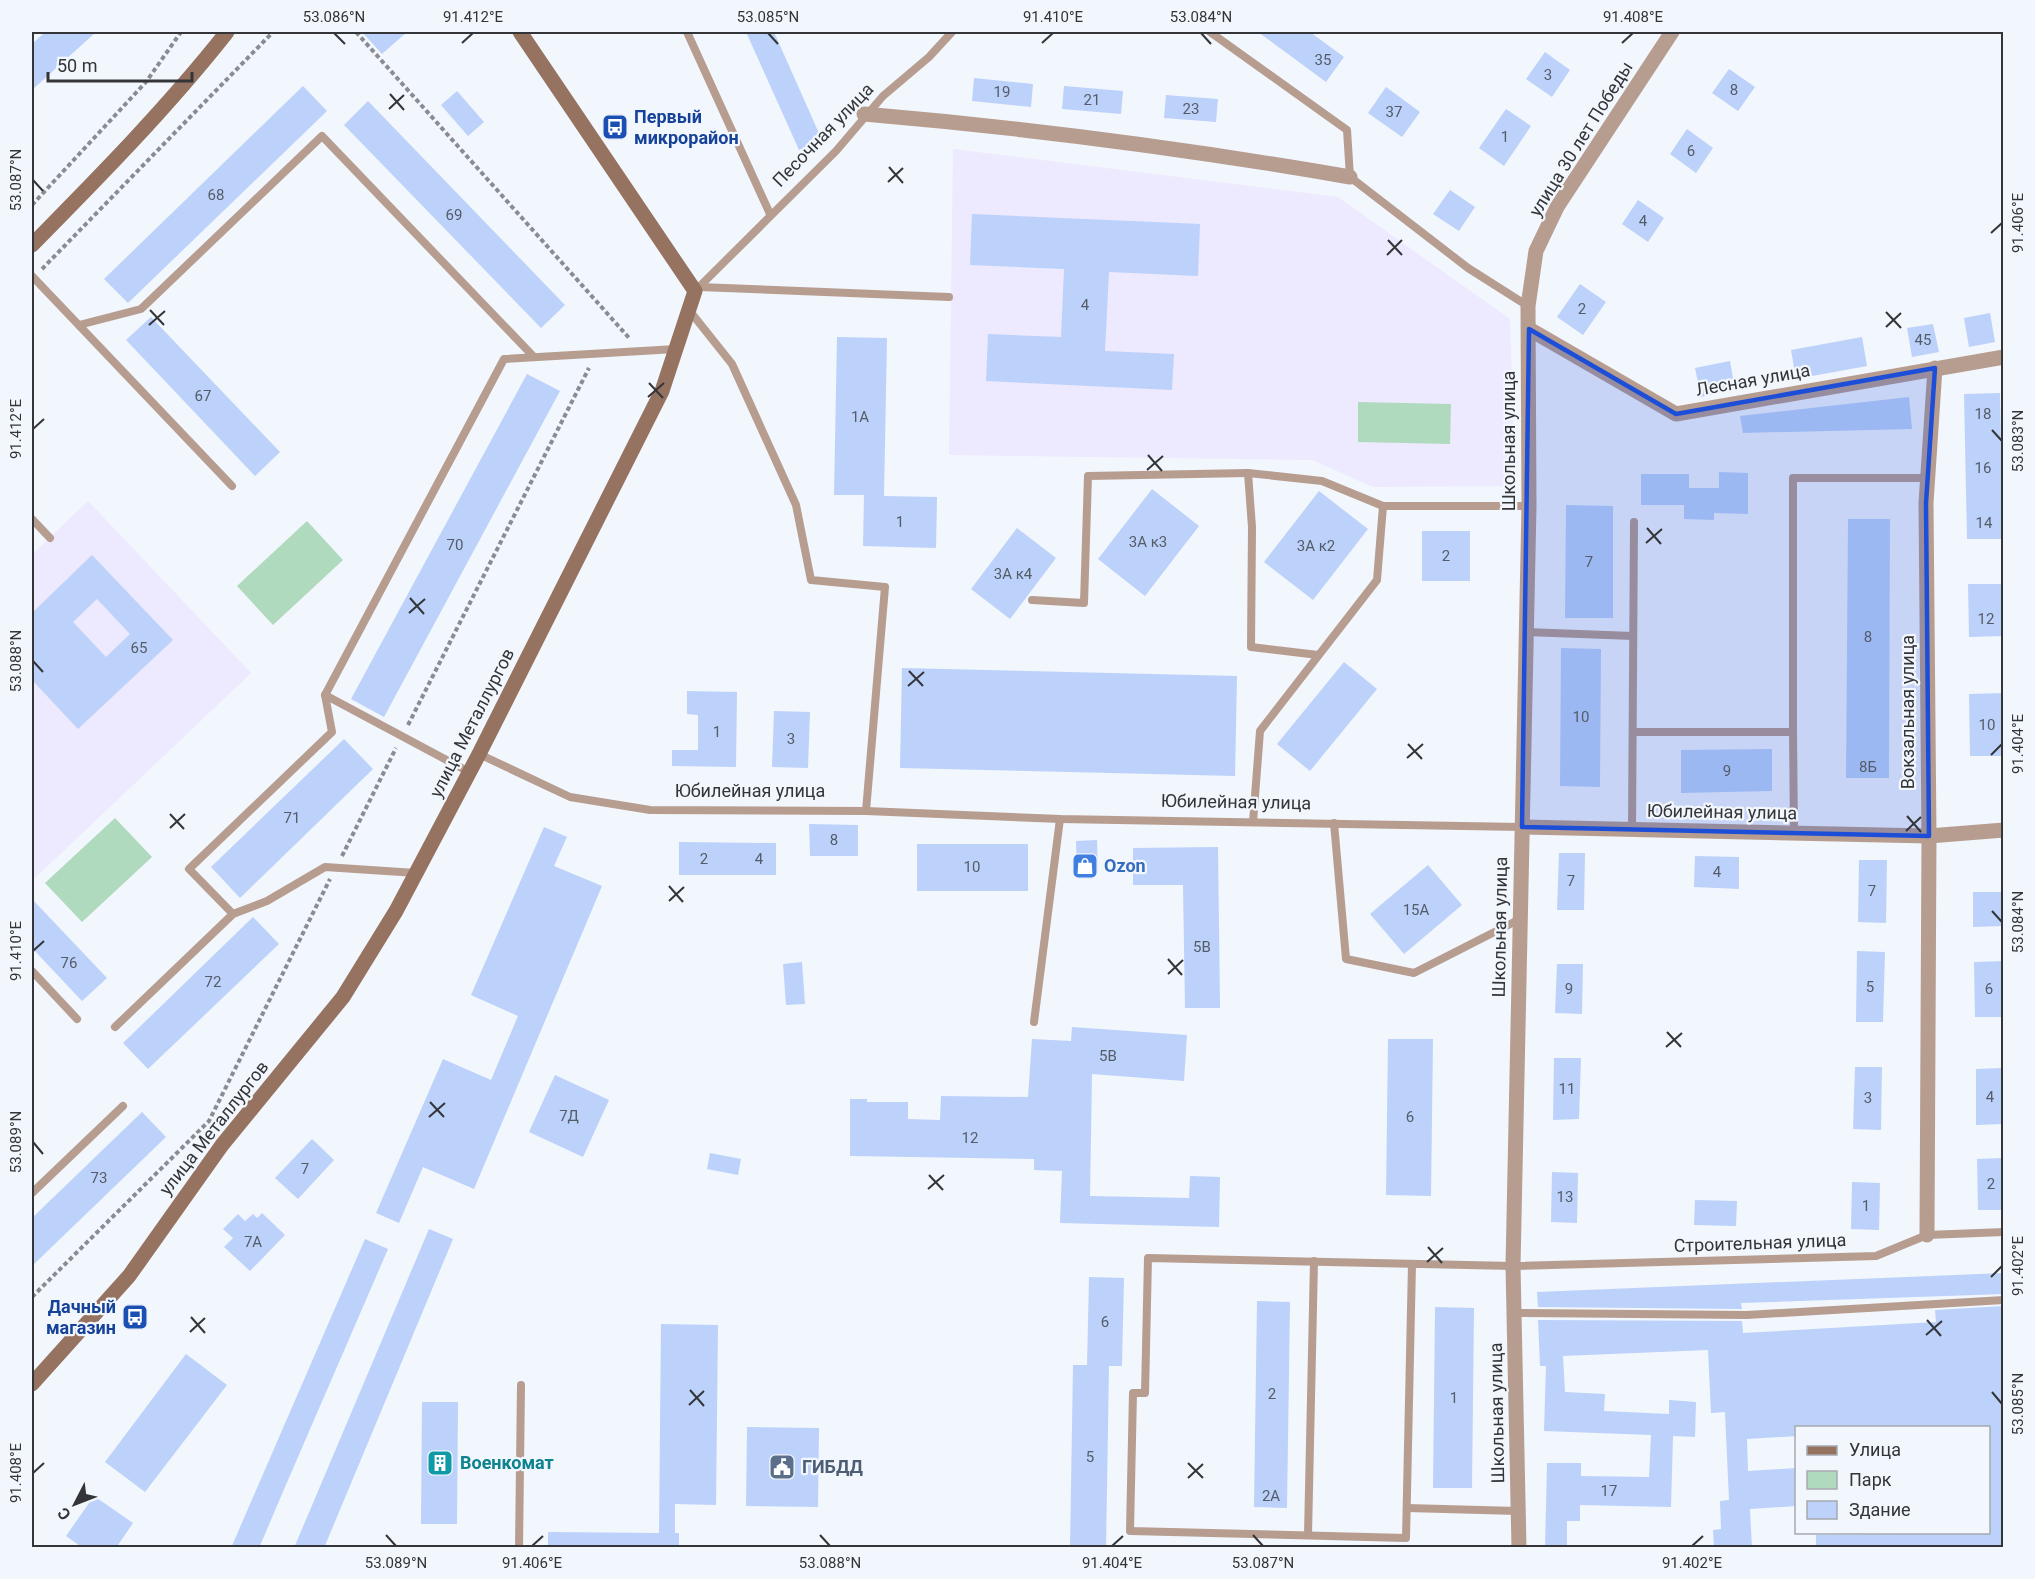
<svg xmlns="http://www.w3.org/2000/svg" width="2035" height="1579" viewBox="0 0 2035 1579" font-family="Roboto,sans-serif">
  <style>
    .education { fill: #ede9ff }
    .green { fill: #b0dabe }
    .building { fill: #bcd2fa; fill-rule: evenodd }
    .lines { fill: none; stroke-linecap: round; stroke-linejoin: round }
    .path { stroke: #898c92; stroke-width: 4; stroke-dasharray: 4.5 3; stroke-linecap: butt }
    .lane { stroke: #b69d90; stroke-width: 8 }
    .street { stroke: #b69d90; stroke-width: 15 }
    .secondary { stroke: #967360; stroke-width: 15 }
    .marked { fill: #1d4ed8; fill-opacity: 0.2; stroke: #1d4ed8; stroke-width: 4.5; stroke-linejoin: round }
    .ticks { fill: none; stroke: #333539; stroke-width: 2 }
    .labels { text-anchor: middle; stroke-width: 4.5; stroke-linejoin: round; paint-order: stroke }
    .number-label { font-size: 15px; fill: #555c69 }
    .transit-label { font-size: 18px; font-weight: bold; fill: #164399; stroke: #f2f6fd; text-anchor: start }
    .street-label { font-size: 18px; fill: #333539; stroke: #f2f6fd }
    .shop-label { font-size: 18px; font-weight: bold; fill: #366cbe; stroke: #f2f6fd; text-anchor: start }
    .culture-label { font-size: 18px; font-weight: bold; fill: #0d838f; stroke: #f2f6fd; text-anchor: start }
    .service-label { font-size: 18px; font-weight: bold; fill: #4e5e75; stroke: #f2f6fd; text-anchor: start }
    .neatline { fill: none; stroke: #333539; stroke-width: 2 }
    .ticks-label { font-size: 15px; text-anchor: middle; fill: #333539 }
  </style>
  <rect width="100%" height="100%" fill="#f2f6fd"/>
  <g class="education">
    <polygon points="953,149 1338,197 1510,319 1515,486 1373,487 1312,460 949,455"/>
    <polygon points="88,501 251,673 35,878 32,874 32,555"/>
  </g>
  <g class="green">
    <polygon points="1358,402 1451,404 1450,444 1358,442"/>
    <polygon points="307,521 343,560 273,625 237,586"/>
    <polygon points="115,818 152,857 82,922 45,883"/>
  </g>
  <g class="building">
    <polygon points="45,32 96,32 32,90 32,44"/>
    <polygon points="362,32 407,32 382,54"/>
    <polygon points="746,32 774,32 822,140 799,150"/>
    <polygon points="1258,32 1310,32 1344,57 1326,82"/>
    <polygon points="1545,52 1570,70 1552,97 1526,79"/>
    <polygon points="1729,69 1755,87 1738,111 1712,93"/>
    <polygon points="974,78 1033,84 1031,107 972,101"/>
    <polygon points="303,86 327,111 128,303 104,279"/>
    <polygon points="1064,86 1123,91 1121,114 1062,109"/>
    <polygon points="1386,87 1420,112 1402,137 1368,113"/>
    <polygon points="457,91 484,122 468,136 441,105"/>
    <polygon points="1166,95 1218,99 1216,122 1164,118"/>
    <polygon points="368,101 565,305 541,328 344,125"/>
    <polygon points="1506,109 1531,126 1504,166 1479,148"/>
    <polygon points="1687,129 1713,148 1696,173 1670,154"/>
    <polygon points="1450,190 1475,207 1459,231 1433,214"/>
    <polygon points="1638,200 1664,218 1648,242 1622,224"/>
    <polygon points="972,214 1200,224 1198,276 1109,272 1105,351 1174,354 1172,390 986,381 988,334 1061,337 1064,269 970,265"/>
    <polygon points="1580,284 1606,302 1583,335 1557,317"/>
    <polygon points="1990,313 1995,342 1969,347 1964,318"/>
    <polygon points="151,317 280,452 255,476 126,340"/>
    <polygon points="1933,324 1939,352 1912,357 1907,328"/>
    <polygon points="837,337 887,338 884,496 937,497 936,548 863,546 864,495 834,495"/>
    <polygon points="1862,337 1867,366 1796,379 1791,350"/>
    <polygon points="1730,361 1735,390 1701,397 1695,368"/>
    <polygon points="527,374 560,391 384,717 351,699"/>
    <polygon points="2000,393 2003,539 1967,539 1964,394"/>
    <polygon points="1909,397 1912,429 1743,433 1740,416"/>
    <polygon points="1719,472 1748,473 1748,514 1714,513 1714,520 1684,519 1684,505 1641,505 1641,474 1689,474 1689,488 1719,488"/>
    <polygon points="1152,489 1199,526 1145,596 1098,559"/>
    <polygon points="1319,491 1368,529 1313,600 1264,562"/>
    <polygon points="1566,505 1613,506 1613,618 1565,618"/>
    <polygon points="1848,519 1890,519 1889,778 1846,778"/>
    <polygon points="1017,528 1056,558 1010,619 971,589"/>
    <rect x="1422" y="531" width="48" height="50"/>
    <path d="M92,555l81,85 -95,89 -46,-49v-67zM97,599l33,35 -24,23 -33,-35z"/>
    <polygon points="1968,584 2003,584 2004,636 1969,637"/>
    <polygon points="1561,648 1601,649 1600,787 1560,786"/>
    <polygon points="1344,662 1377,689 1310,771 1277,744"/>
    <polygon points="902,668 1237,676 1235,776 900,768"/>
    <polygon points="687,691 737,692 736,767 672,766 672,750 698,750 698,715 687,714"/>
    <polygon points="2004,693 2004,756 1970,756 1969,694"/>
    <polygon points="774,711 810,712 808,768 772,767"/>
    <polygon points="344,739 373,769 240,898 211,867"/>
    <polygon points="1772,749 1772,791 1681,793 1681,750"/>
    <polygon points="809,824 858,825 858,856 810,856"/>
    <polygon points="544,827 567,837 554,866 602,886 474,1189 423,1167 399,1223 376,1213 443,1059 491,1080 518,1016 471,995"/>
    <polygon points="1097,840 1098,871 1077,872 1076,841"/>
    <polygon points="679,842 776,843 776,875 679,875"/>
    <rect x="917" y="844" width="111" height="47"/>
    <polygon points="1218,847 1220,1008 1185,1008 1183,885 1133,885 1133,848"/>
    <polygon points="1559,853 1585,853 1584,910 1557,910"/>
    <polygon points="1695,856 1739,857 1739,889 1694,887"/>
    <polygon points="1859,860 1887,860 1886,923 1858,922"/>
    <polygon points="1428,865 1462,905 1404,954 1370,914"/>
    <polygon points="1973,892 2004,892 2004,926 1973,927"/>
    <polygon points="32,899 107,978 82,1001 32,948"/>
    <polygon points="253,917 279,944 148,1069 123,1043"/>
    <polygon points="1857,951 1885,952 1883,1022 1856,1022"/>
    <polygon points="2004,961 2004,1017 1975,1017 1974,962"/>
    <polygon points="802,962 805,1004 786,1005 783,964"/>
    <polygon points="1557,964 1583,964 1582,1014 1555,1013"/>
    <polygon points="1072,1027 1187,1035 1184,1081 1092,1074 1090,1196 1189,1198 1190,1176 1220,1177 1219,1227 1060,1223 1062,1171 1034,1170 1034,1159 850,1156 850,1099 867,1099 867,1102 908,1102 908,1119 940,1120 941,1096 1028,1097 1032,1039 1071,1041"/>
    <polygon points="1388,1039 1433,1039 1431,1196 1386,1195"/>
    <polygon points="1554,1058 1581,1058 1579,1119 1553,1120"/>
    <polygon points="1855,1067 1882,1067 1881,1130 1853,1129"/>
    <polygon points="2004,1068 2004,1124 1976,1125 1976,1069"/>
    <polygon points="555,1075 609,1100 583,1157 529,1132"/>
    <polygon points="142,1112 166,1137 32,1266 32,1218"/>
    <polygon points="312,1139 334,1160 298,1199 275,1178"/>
    <polygon points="710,1153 741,1159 738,1175 707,1169"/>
    <polygon points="2004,1158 2004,1210 1978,1210 1977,1159"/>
    <polygon points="1552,1172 1578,1173 1577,1223 1551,1222"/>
    <polygon points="1852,1182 1880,1183 1879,1230 1851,1229"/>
    <polygon points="1695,1200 1737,1201 1736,1226 1694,1225"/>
    <polygon points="262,1213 285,1235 250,1271 224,1247 233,1238 223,1229 238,1214 245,1221 253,1214 257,1218"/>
    <polygon points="429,1229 453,1239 324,1548 294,1548"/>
    <polygon points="365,1239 388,1249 285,1487 259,1548 231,1548"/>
    <polygon points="2004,1273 2004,1294 1741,1303 1742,1309 1538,1307 1537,1292"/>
    <polygon points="1089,1277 1124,1278 1122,1366 1109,1366 1106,1548 1070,1548 1073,1365 1087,1365"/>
    <polygon points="1257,1301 1290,1302 1287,1508 1254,1507"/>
    <polygon points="2004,1306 2004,1545 1965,1548 1816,1548 1816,1535 1989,1533 1989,1428 1797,1428 1797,1436 1747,1439 1748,1471 1797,1468 1797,1506 1750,1509 1752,1548 1714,1548 1713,1530 1721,1529 1720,1501 1729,1500 1725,1412 1711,1413 1708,1350 1563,1356 1565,1392 1605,1394 1604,1411 1669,1414 1669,1400 1696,1402 1695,1437 1673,1436 1671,1507 1580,1505 1580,1521 1567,1521 1567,1548 1545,1548 1547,1463 1581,1463 1581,1476 1649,1477 1651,1435 1544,1431 1546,1366 1540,1366 1538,1320 1742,1321 1743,1333 1936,1322 1935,1310"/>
    <polygon points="1435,1307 1474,1308 1472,1488 1433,1488"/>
    <polygon points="661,1324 718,1325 716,1505 675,1504 675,1533 679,1533 679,1548 548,1548 548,1532 659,1533"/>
    <polygon points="186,1354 227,1385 145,1492 105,1462"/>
    <polygon points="422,1402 458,1402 457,1524 421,1524"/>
    <polygon points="747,1427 819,1428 818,1507 746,1506"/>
    <polygon points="94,1496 133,1523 116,1548 83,1548 66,1536"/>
  </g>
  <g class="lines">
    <g class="path">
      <polyline points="356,32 630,339"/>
      <polyline points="32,205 146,82 181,32"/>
      <polyline points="42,269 273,32"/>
      <polyline points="408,725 589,368"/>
      <polyline points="342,856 396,748"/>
      <polyline points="32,1297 209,1121 330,879"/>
    </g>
    <g class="lane">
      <polyline points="687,32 770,214"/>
      <polyline points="1210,32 1347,130 1350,177 1468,268 1528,306"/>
      <polyline points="32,276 232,486"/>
      <polyline points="699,287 949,297"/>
      <polyline points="695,291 836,151 883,96 929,57 952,32"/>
      <polyline points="689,310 732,364 796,505 811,580 885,587 866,811"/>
      <polyline points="79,325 141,309 322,136 534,357"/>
      <polyline points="32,519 50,538"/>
      <polyline points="1032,600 1084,603 1088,476 1248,473"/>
      <polyline points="1526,632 1633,636"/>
      <polyline points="1318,655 1251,647 1252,527 1248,473 1322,481 1383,506"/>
      <polyline points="325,695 469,772"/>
      <polyline points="1633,732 1793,732 1794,833"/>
      <polyline points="1793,732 1793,478 1928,478"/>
      <polyline points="479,754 570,797 650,810 866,811 1060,819 1522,827"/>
      <polyline points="1253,822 1260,731 1377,580 1383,506 1529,506"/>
      <polyline points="1334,823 1346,959 1414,973 1520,919"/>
      <polyline points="1632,829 1634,522"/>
      <polyline points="233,914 189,869 332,732 325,695 504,359 676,349"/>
      <polyline points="32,971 77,1019"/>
      <polyline points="1034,1022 1060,819"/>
      <polyline points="115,1027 233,914 267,901 325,867 416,873"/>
      <polyline points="32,1193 123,1106"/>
      <polyline points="1412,1264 1406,1538 1130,1531 1133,1393 1145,1393 1148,1258 1513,1266 1876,1256 1927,1235 2004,1232"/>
      <polyline points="1514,1313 1747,1315 2004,1300"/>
      <polyline points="1407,1508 1518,1511"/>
      <polyline points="1308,1535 1314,1261"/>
      <polyline points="519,1548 521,1385"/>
    </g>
    <g class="street">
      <path d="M864,114c164,14 325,35 486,63"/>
      <polyline points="1529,329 1676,414 2004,357"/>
      <polyline points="1522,827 1929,836 2004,830"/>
      <polyline points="1927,1235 1929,836 1926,503 1935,368"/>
      <polyline points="1519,1548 1513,1266 1529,506 1528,306 1536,251 1557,207 1672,32"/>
    </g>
    <g class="secondary">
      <path d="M32,245c68,-69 135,-137 195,-213"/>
      <polyline points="32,1384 129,1276 222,1145 343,997 396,911 479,754 662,391 695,291 520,32"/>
    </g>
  </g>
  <path class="marked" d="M1529,329l147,85 259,-46 -9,135 3,333 -407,-9z"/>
  <path class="ticks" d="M334,33l11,11M768,33l10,11M1201,33l10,11M462,43l11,-10M1042,43l11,-10M1622,43l11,-10M390,94l14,16M389,109l15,-14M889,167l14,16M33,180l10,11M888,182l15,-14M1991,233l11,-10M1388,240l14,15M1387,255l15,-15M150,310l14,15M1886,312l15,16M149,325l16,-14M1886,327l15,-14M649,383l14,15M648,397l16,-14M33,429l11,-10M1992,430l10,11M1148,455l14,16M1147,470l16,-14M1647,528l14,16M1646,543l16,-14M410,598l14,16M409,613l16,-14M33,661l10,11M909,671l14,15M908,686l16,-14M1408,744l14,15M1991,755l11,-11M1407,758l16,-14M170,814l14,15M1907,816l14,16M170,828l15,-14M1906,831l15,-14M669,886l14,16M669,901l15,-14M1992,911l10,11M33,951l11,-10M1168,959l14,16M1168,974l15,-14M1667,1032l14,15M1666,1047l16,-14M430,1102l14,15M429,1117l16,-14M33,1142l10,12M929,1175l14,15M928,1189l16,-14M1428,1247l14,16M1427,1262l16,-14M1991,1277l11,-11M191,1317l14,16M1927,1320l14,16M190,1332l15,-14M1926,1335l16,-14M690,1390l14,16M1992,1392l10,12M689,1405l15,-14M1188,1463l15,15M33,1473l11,-10M1188,1478l15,-14M386,1535l10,11M820,1535l10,11M1253,1535l10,11M532,1546l11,-10M1112,1546l11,-10M1692,1546l11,-10"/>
  <defs>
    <g id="bus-square" transform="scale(1.35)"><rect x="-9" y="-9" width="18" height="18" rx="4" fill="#1a4fb4" stroke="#f2f6fd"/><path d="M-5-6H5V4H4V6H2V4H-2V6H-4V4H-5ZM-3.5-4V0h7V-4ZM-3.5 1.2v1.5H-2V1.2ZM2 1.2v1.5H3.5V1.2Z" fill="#fff"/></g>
    <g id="shop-square" transform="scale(1.35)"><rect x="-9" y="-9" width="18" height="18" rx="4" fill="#3f7fe0" stroke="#f2f6fd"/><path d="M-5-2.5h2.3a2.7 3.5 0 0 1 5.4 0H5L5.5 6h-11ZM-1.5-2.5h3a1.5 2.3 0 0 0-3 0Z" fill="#fff"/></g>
    <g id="building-square" transform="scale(1.35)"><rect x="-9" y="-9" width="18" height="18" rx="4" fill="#0f9aa8" stroke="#f2f6fd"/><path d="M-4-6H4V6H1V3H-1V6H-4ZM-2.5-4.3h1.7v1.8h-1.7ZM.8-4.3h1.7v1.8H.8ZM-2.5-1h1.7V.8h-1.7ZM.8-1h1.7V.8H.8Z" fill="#fff"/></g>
    <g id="civic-square" transform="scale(1.35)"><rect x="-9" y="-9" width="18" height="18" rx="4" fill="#5c6f8a" stroke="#f2f6fd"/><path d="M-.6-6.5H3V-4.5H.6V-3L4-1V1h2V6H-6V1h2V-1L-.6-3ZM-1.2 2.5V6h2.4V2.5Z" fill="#fff"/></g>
  </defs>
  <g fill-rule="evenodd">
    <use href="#bus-square" x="615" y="127"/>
    <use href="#shop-square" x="1085" y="866"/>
    <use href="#bus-square" x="135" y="1317"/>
    <use href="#building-square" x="440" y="1463"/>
    <use href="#civic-square" x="782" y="1467"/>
  </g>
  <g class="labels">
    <g class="number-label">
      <text x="1323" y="65">35</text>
      <text x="1548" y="80">3</text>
      <text x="1734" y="95">8</text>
      <text x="1002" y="97">19</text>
      <text x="1092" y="105">21</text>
      <text x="1191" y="114">23</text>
      <text x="1394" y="117">37</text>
      <text x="1505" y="142">1</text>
      <text x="1691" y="156">6</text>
      <text x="216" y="200">68</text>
      <text x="454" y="220">69</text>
      <text x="1643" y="226">4</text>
      <text x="1085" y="310">4</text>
      <text x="1582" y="314">2</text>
      <text x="1923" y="345">45</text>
      <text x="203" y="401">67</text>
      <text x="1983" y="419">18</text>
      <text x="860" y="422">1А</text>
      <text x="1983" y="473">16</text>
      <text x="900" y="527">1</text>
      <text x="1984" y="528">14</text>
      <text x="1148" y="547">3А к3</text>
      <text x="455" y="550">70</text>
      <text x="1316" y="551">3А к2</text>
      <text x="1446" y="561">2</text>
      <text x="1589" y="567">7</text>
      <text x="1013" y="579">3А к4</text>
      <text x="1986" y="624">12</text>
      <text x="1868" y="642">8</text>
      <text x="139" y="653">65</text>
      <text x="1581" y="722">10</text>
      <text x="1987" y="730">10</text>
      <text x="717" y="737">1</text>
      <text x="791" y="744">3</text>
      <text x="1868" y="772">8Б</text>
      <text x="1727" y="776">9</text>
      <text x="292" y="823">71</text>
      <text x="834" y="845">8</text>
      <text x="704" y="864">2</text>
      <text x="759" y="864">4</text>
      <text x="972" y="872">10</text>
      <text x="1717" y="877">4</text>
      <text x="1571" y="886">7</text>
      <text x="1872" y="896">7</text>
      <text x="1416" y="915">15А</text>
      <text x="1202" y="952">5В</text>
      <text x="69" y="968">76</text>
      <text x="213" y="987">72</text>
      <text x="1870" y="992">5</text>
      <text x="1569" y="994">9</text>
      <text x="1989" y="994">6</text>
      <text x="1108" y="1061">5В</text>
      <text x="1567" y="1094">11</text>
      <text x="1990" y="1102">4</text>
      <text x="1868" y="1103">3</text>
      <text x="569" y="1121">7Д</text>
      <text x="1410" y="1122">6</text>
      <text x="970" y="1143">12</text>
      <text x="305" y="1174">7</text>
      <text x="99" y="1183">73</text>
      <text x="1991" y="1189">2</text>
      <text x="1565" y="1202">13</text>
      <text x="1866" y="1211">1</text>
      <text x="253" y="1247">7А</text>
      <text x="1105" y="1327">6</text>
      <text x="1272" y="1399">2</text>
      <text x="1454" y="1403">1</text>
      <text x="1090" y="1462">5</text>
      <text x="1609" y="1496">17</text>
      <text x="1271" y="1501">2А</text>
    </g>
    <g class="transit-label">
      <text x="634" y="123">Первый<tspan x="634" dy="21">микрорайон</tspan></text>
      <text x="116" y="1313" text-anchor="end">Дачный<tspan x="116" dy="21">магазин</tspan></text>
    </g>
    <g class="street-label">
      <text transform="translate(823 135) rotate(-46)" y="6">Песочная улица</text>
      <text transform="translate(1581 139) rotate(-58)" y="6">улица 30 лет Победы</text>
      <text transform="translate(1753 380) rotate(-10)" y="6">Лесная улица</text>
      <text transform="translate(1509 441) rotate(-90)" y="6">Школьная улица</text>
      <text transform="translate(1908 712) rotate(-90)" y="6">Вокзальная улица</text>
      <text transform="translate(472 723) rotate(-63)" y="6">улица Металлургов</text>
      <text x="750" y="797">Юбилейная улица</text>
      <text transform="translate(1236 802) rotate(1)" y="6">Юбилейная улица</text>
      <text transform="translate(1722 812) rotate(1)" y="6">Юбилейная улица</text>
      <text transform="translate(1500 927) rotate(-89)" y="6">Школьная улица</text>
      <text transform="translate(214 1128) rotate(-52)" y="6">улица Металлургов</text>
      <text transform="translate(1760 1243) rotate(-2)" y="6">Строительная улица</text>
      <text transform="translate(1497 1413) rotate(-91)" y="6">Школьная улица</text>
    </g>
    <g class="shop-label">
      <text x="1104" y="872">Ozon</text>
    </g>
    <g class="culture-label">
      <text x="460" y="1469">Военкомат</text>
    </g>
    <g class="service-label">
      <text x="802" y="1473">ГИБДД</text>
    </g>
  </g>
  <rect width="2035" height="1579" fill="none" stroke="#f2f6fd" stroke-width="66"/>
  <rect x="1795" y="1426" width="195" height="108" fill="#f2f6fd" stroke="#a6a9af" stroke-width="1.5"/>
  <rect x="1807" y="1446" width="30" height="9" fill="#967360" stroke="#a6a9af" stroke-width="1.5"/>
  <text x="1849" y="1456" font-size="18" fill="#333539">Улица</text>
  <rect x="1807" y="1471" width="30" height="18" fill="#b0dabe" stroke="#a6a9af" stroke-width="1.5"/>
  <text x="1849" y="1486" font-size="18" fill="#333539">Парк</text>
  <rect x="1807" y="1501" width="30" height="18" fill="#bcd2fa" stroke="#a6a9af" stroke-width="1.5"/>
  <text x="1849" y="1516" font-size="18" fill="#333539">Здание</text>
  <g transform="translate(75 1504) rotate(228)" stroke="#f2f6fd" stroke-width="4.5" paint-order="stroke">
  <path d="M0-4.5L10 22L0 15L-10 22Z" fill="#333539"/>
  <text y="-9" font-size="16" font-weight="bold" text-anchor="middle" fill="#333539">С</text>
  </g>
  <path d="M48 72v9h144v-9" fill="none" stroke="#333539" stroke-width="3"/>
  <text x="57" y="72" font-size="18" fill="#333539" stroke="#f2f6fd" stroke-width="4.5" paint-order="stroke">50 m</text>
  <rect x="33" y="33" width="1969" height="1513" class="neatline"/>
  <g class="ticks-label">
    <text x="334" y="22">53.086°N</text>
    <text x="473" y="22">91.412°E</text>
    <text x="768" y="22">53.085°N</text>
    <text x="1053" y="22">91.410°E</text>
    <text x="1201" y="22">53.084°N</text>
    <text x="1633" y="22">91.408°E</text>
    <text transform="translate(16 180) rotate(-90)" y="5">53.087°N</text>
    <text transform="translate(2018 223) rotate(-90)" y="5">91.406°E</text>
    <text transform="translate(16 429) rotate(-90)" y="5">91.412°E</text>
    <text transform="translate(2018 441) rotate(-90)" y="5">53.083°N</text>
    <text transform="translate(16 661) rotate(-90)" y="5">53.088°N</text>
    <text transform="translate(2018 744) rotate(-90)" y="5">91.404°E</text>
    <text transform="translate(2018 922) rotate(-90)" y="5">53.084°N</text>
    <text transform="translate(16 951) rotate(-90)" y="5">91.410°E</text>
    <text transform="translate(16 1142) rotate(-90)" y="5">53.089°N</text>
    <text transform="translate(2018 1266) rotate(-90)" y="5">91.402°E</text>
    <text transform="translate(2018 1404) rotate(-90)" y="5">53.085°N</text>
    <text transform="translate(16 1473) rotate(-90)" y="5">91.408°E</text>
    <text x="396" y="1568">53.089°N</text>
    <text x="532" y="1568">91.406°E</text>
    <text x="830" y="1568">53.088°N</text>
    <text x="1112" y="1568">91.404°E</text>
    <text x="1263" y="1568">53.087°N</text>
    <text x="1692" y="1568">91.402°E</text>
  </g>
</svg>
